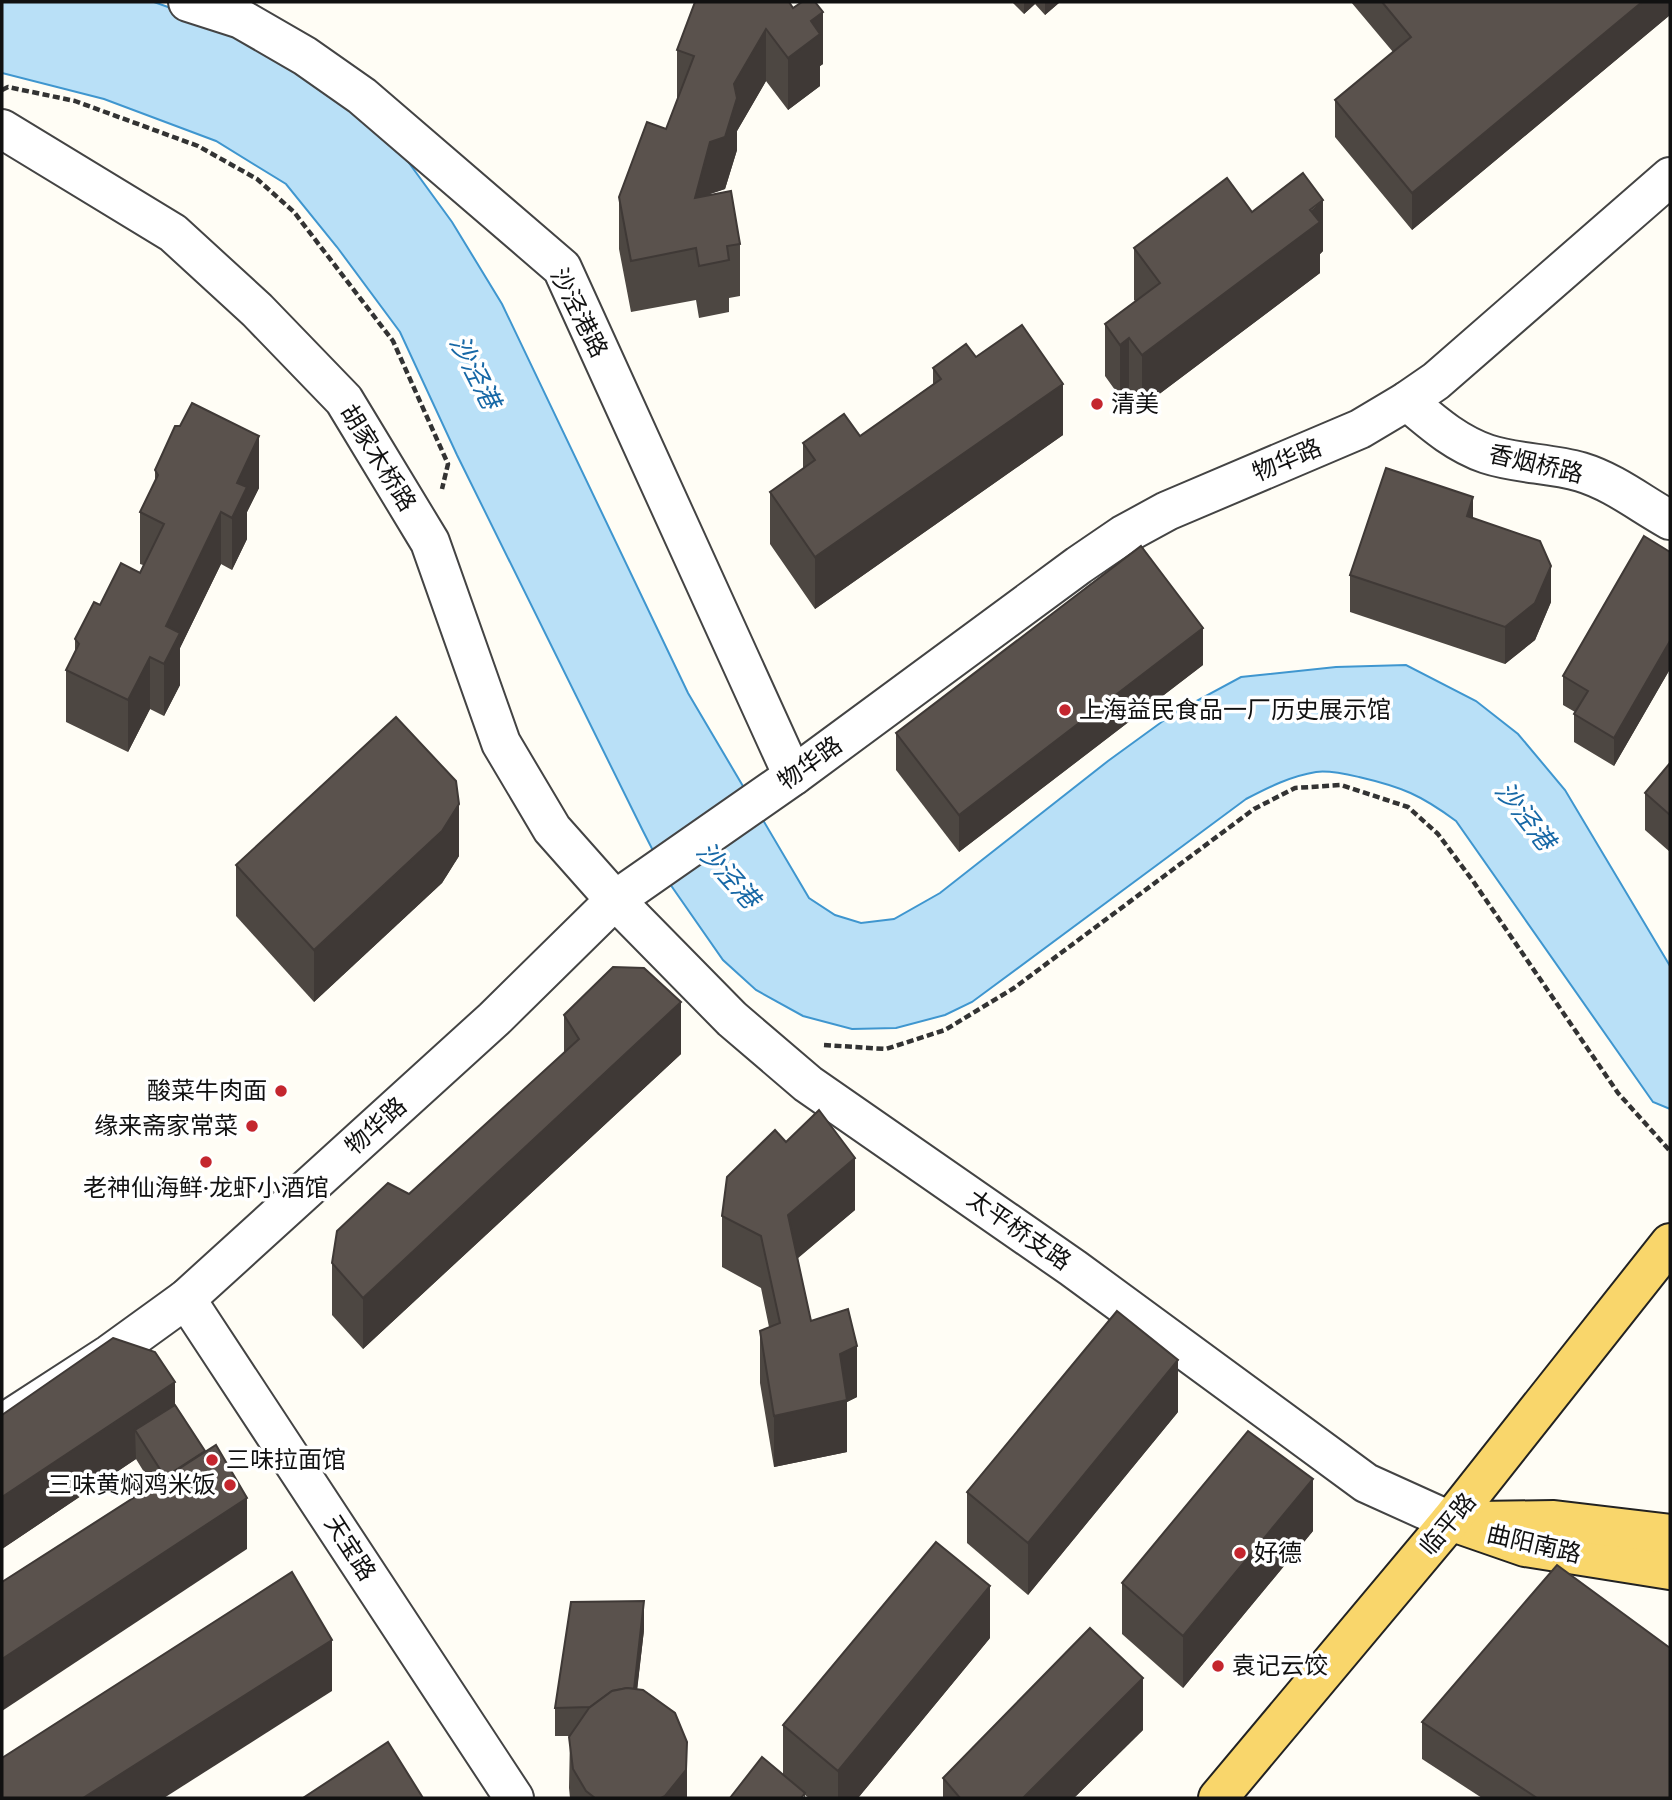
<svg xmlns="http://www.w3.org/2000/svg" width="1672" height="1800" viewBox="0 0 1672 1800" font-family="'PT Serif','Noto Sans SC',serif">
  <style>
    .water { fill: #b9e0f7; stroke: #3f96cf; stroke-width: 2 }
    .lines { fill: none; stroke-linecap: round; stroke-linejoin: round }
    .minor-casing { stroke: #444; stroke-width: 42 }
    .major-casing { stroke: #222; stroke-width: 42 }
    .path { stroke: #333; stroke-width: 4.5; stroke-dasharray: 7 3.5; stroke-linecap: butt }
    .minor { stroke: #fff; stroke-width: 38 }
    .major { stroke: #f9d66b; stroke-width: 38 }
    .wall { fill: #4d4742 }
    .shaded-wall { fill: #3f3936 }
    .building { fill: #5a524d; stroke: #3f3936; stroke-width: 2 }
    .poi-dot { fill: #c4262e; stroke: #fff; stroke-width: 2.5 }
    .labels { text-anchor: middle; stroke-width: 7; stroke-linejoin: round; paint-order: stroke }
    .street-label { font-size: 24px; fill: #111; stroke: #fff }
    .poi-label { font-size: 24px; fill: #111; stroke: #fff; text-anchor: start }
    .water-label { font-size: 26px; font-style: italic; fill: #1768a6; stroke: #fff }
  </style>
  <rect width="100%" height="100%" fill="#fffdf5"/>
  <path class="water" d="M2,2h152l110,39 137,111 51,70 50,82 186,389 121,205 26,17 26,8 33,-4 46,-26 168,-132 66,-48 67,-36 95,-10 70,-2 70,36 42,33 47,56 105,176v143l-17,-7 -197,-281c-35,-26 -54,-34 -97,-44 -13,-3 -30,-7 -43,-5 -25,4 -47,15 -70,27l-274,203 -27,13 -49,13 -44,1 -49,-13 -47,-26 -33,-30 -53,-76 -27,-53 -186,-376 -57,-123 -63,-85 -51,-63 -70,-43 -112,-42 -102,-26z"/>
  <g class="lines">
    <g class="minor-casing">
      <g id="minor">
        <polyline points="188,2 241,19 305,56 362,96 562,268 793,776"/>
        <polyline points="2,129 173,233 257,310 344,400 430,542 501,743 552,829 615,900 732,1019 808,1084 1073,1268 1366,1483 1450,1521"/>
        <path d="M1407,401c25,21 48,42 80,53 30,10 63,9 94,18 33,10 60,32 89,48"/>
        <polyline points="186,1299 514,1798"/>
        <polyline points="2,1424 110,1354 186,1299 494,1019 615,900 793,776 1079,565 1123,535 1167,511 1360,429 1407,401 1436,381 1670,177"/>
      </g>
    </g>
    <g class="major-casing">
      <g id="major">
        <polyline points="1450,1521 1525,1547 1670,1570"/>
        <polyline points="1477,1521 1554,1520 1670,1534"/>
        <polyline points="1218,1798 1450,1521 1670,1243"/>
      </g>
    </g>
    <g class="path">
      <polyline points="2,90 8,87 75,101 198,146 257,179 294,212 393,341 448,464 442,489"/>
      <polyline points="824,1045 886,1049 945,1030 1014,988 1254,809 1295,788 1341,785 1408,807 1438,834 1473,881 1618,1093 1670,1151"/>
    </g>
    <use href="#minor" class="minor"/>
    <use href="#major" class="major"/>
  </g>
  <g class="wall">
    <polygon points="789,2 823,64 820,66 820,86 788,110 766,81 737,131 737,150 725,189 710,194 710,195 740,244 740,296 729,298 729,312 699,318 696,300 631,312 619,249 619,197 666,129 677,101 677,50"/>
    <polygon points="1012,2 1060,2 1045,15 1035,4 1024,14"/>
    <polygon points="1351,2 1670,2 1670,15 1412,230 1335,137 1335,100 1393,52"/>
    <polygon points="1252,212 1323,251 1320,254 1320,273 1142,407 1129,390 1120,397 1105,376 1105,324 1135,301 1134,300 1134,248"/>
    <polygon points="976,357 1063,435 815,609 770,544 770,492 803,469 803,443 860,436 933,384 933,368"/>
    <polygon points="155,470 259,488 247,512 247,539 232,570 221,564 180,648 180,685 164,716 150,709 128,752 66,722 66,670 75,652 75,639 100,605 140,573 143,565 140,564 140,512 155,482"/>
    <polygon points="1473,518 1551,602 1535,640 1505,664 1350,612 1350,575"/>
    <polygon points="1670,552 1670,669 1614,766 1574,742 1574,714 1575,712 1563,705 1563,676"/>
    <polygon points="1203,665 959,852 896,770 896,733"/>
    <polygon points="1670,763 1670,852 1645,830 1645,793"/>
    <polygon points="459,856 442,883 314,1002 236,916 236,865"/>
    <polygon points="564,1015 681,1054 363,1349 332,1315 332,1263 564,1053"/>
    <polygon points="855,1210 797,1259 811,1321 857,1397 847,1402 847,1452 774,1467 760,1383 760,1331 769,1327 761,1288 722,1267 722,1216"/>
    <polygon points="175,1405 247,1549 152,1485 136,1459 2,1549 2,1415"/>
    <polygon points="1178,1412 1028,1595 967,1543 967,1492"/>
    <polygon points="1313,1531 1183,1688 1122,1634 1122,1583"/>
    <polygon points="644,1630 637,1689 687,1742 687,1798 570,1798 569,1788 570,1736 555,1736 555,1708"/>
    <polygon points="990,1638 858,1798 809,1798 805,1795 805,1798 783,1775 783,1725"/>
    <polygon points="1422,1722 1670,1798 1482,1798 1422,1759"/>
    <polygon points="1143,1730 1074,1798 943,1798 943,1778"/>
  </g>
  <g class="shaded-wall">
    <polygon points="1024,2 1035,2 1035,4 1024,14"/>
    <polygon points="1045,2 1060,2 1045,15"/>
    <polygon points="1642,2 1670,2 1670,15 1412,230 1412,193"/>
    <polygon points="823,12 823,64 820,66 820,86 788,110 788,58 811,21"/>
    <polygon points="766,29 766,81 737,131 737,150 725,189 710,194 695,250 695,198 710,142 734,84"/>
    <polygon points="1323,200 1323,251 1320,254 1320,273 1142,407 1142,355"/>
    <polygon points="1129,338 1129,390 1120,397 1120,345"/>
    <polygon points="1063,384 1063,435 815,609 815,557"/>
    <polygon points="259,436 259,488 247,512 247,539 232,570 232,518 237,483"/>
    <polygon points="1473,497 1473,534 1467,516"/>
    <polygon points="221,512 221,564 180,648 180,685 164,716 164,664 166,626"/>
    <polygon points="1551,566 1551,602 1535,640 1505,664 1505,627"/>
    <polygon points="1203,628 1203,665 959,852 959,815"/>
    <polygon points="1670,641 1670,669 1614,766 1614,738"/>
    <polygon points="150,657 150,709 128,752 128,700"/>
    <polygon points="459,804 459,856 442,883 314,1002 314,950"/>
    <polygon points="681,1002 681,1054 363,1349 363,1298"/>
    <polygon points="855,1158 855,1210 788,1266 788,1215"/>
    <polygon points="857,1346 857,1397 847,1402 847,1452 774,1467 774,1416 840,1354"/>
    <polygon points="1178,1360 1178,1412 1028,1595 1028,1543"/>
    <polygon points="175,1382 175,1433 135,1430 136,1459 2,1549 2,1497"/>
    <polygon points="1313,1479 1313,1531 1183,1688 1183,1636"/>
    <polygon points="247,1498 247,1549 2,1711 2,1659"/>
    <polygon points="990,1586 990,1638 858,1798 838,1798 838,1771"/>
    <polygon points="644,1601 644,1630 632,1735 632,1707"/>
    <polygon points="332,1640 332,1691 164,1798 83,1798"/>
    <polygon points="1143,1678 1143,1730 1074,1798 1023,1798"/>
    <polygon points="687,1742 687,1798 661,1798"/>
  </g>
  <g class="building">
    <polygon points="695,2 789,2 793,8 802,2 815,2 823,12 811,21 820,34 788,58 766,29 734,84 737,98 725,137 710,142 695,198 731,191 740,244 727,246 729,260 699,266 696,248 631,261 619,197 647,122 666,129 694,56 677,50"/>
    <polygon points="1382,2 1642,2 1412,193 1335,100 1411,37"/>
    <polygon points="1303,173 1323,200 1310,210 1320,222 1142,355 1129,338 1120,345 1105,324 1160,283 1134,248 1227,178 1252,212"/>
    <polygon points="1022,325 1063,384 815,557 770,492 815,460 803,443 844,414 860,436 941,379 933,368 966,344 976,357"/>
    <polygon points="192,403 259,436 237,483 247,487 232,518 221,512 166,626 180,633 164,664 150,657 128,700 66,670 79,644 75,639 94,602 100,605 121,563 140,573 164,524 140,512 158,475 155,470 175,426 180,426"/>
    <polygon points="1386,468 1473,497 1467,516 1540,541 1551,566 1535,603 1505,627 1350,575"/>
    <polygon points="1644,536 1670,552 1670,641 1614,738 1574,714 1588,691 1563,676"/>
    <polygon points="1141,546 1203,628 959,815 896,733"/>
    <polygon points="396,717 456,781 459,804 442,831 314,950 236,865"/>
    <polygon points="1670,763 1670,815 1645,793"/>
    <polygon points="613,967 644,968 681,1002 363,1298 332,1263 337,1231 388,1183 409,1194 579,1039 564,1015"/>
    <polygon points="819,1110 855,1158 788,1215 811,1321 848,1309 857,1346 840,1354 847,1400 774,1416 760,1331 780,1323 761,1236 722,1216 727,1177 775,1130 786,1142"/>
    <polygon points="1117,1311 1178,1360 1028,1543 967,1492"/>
    <polygon points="113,1338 155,1352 175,1382 2,1497 2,1415"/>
    <polygon points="175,1405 205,1451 165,1477 135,1430"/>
    <polygon points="1248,1431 1313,1479 1183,1636 1122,1583"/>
    <polygon points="216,1445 247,1498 2,1659 2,1582"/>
    <polygon points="936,1542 990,1586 838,1771 783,1725"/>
    <polygon points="1557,1565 1670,1648 1670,1798 1537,1798 1422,1722"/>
    <polygon points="292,1572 332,1640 83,1798 2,1798 2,1758"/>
    <polygon points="644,1601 634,1689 627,1688 612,1691 590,1707 555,1708 571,1602"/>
    <polygon points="1090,1628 1143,1678 1023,1798 960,1798 943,1778"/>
    <polygon points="627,1688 643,1690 675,1713 687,1742 686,1770 665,1796 661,1798 595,1798 586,1791 573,1769 569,1737 589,1708 612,1691"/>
    <polygon points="388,1742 423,1798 303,1798"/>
    <polygon points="762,1757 805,1793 801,1798 730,1798"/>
  </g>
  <g class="poi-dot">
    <circle cx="1097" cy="404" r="7"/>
    <circle cx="1065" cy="710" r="7"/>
    <circle cx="281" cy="1091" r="7"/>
    <circle cx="252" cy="1126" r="7"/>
    <circle cx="206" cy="1162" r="7"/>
    <circle cx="212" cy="1460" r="7"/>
    <circle cx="230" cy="1485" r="7"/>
    <circle cx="1240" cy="1553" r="7"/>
    <circle cx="1218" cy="1666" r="7"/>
  </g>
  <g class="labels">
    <g class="street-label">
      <text transform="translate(579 313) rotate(63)" y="8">沙泾港路</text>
      <text transform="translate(378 458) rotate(58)" y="8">胡家木桥路</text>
      <text transform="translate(1287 460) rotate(-23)" y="8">物华路</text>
      <text transform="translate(1536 464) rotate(13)" y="8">香烟桥路</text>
      <text transform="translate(810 763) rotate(-36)" y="8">物华路</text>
      <text transform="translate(376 1126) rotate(-42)" y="8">物华路</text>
      <text transform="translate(1019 1230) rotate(35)" y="8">太平桥支路</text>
      <text transform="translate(1448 1524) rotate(-50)" y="8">临平路</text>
      <text transform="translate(1534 1544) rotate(13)" y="8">曲阳南路</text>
      <text transform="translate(350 1548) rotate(57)" y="8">天宝路</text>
    </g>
    <g class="poi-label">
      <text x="1111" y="412">清美</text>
      <text x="1079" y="718">上海益民食品一厂历史展示馆</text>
      <text x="267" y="1099" text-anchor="end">酸菜牛肉面</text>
      <text x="238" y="1134" text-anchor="end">缘来斋家常菜</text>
      <text x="206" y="1196" text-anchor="middle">老神仙海鲜·龙虾小酒馆</text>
      <text x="226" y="1468">三味拉面馆</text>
      <text x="216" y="1493" text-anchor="end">三味黄焖鸡米饭</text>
      <text x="1254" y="1561">好德</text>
      <text x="1232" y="1674">袁记云饺</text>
    </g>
    <g class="water-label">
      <text transform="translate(475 372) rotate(63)" y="9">沙泾港</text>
      <text transform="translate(1525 816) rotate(52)" y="9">沙泾港</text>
      <text transform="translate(728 875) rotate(48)" y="9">沙泾港</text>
    </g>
  </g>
  <rect width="1672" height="1800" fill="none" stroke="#111111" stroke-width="7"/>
</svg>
